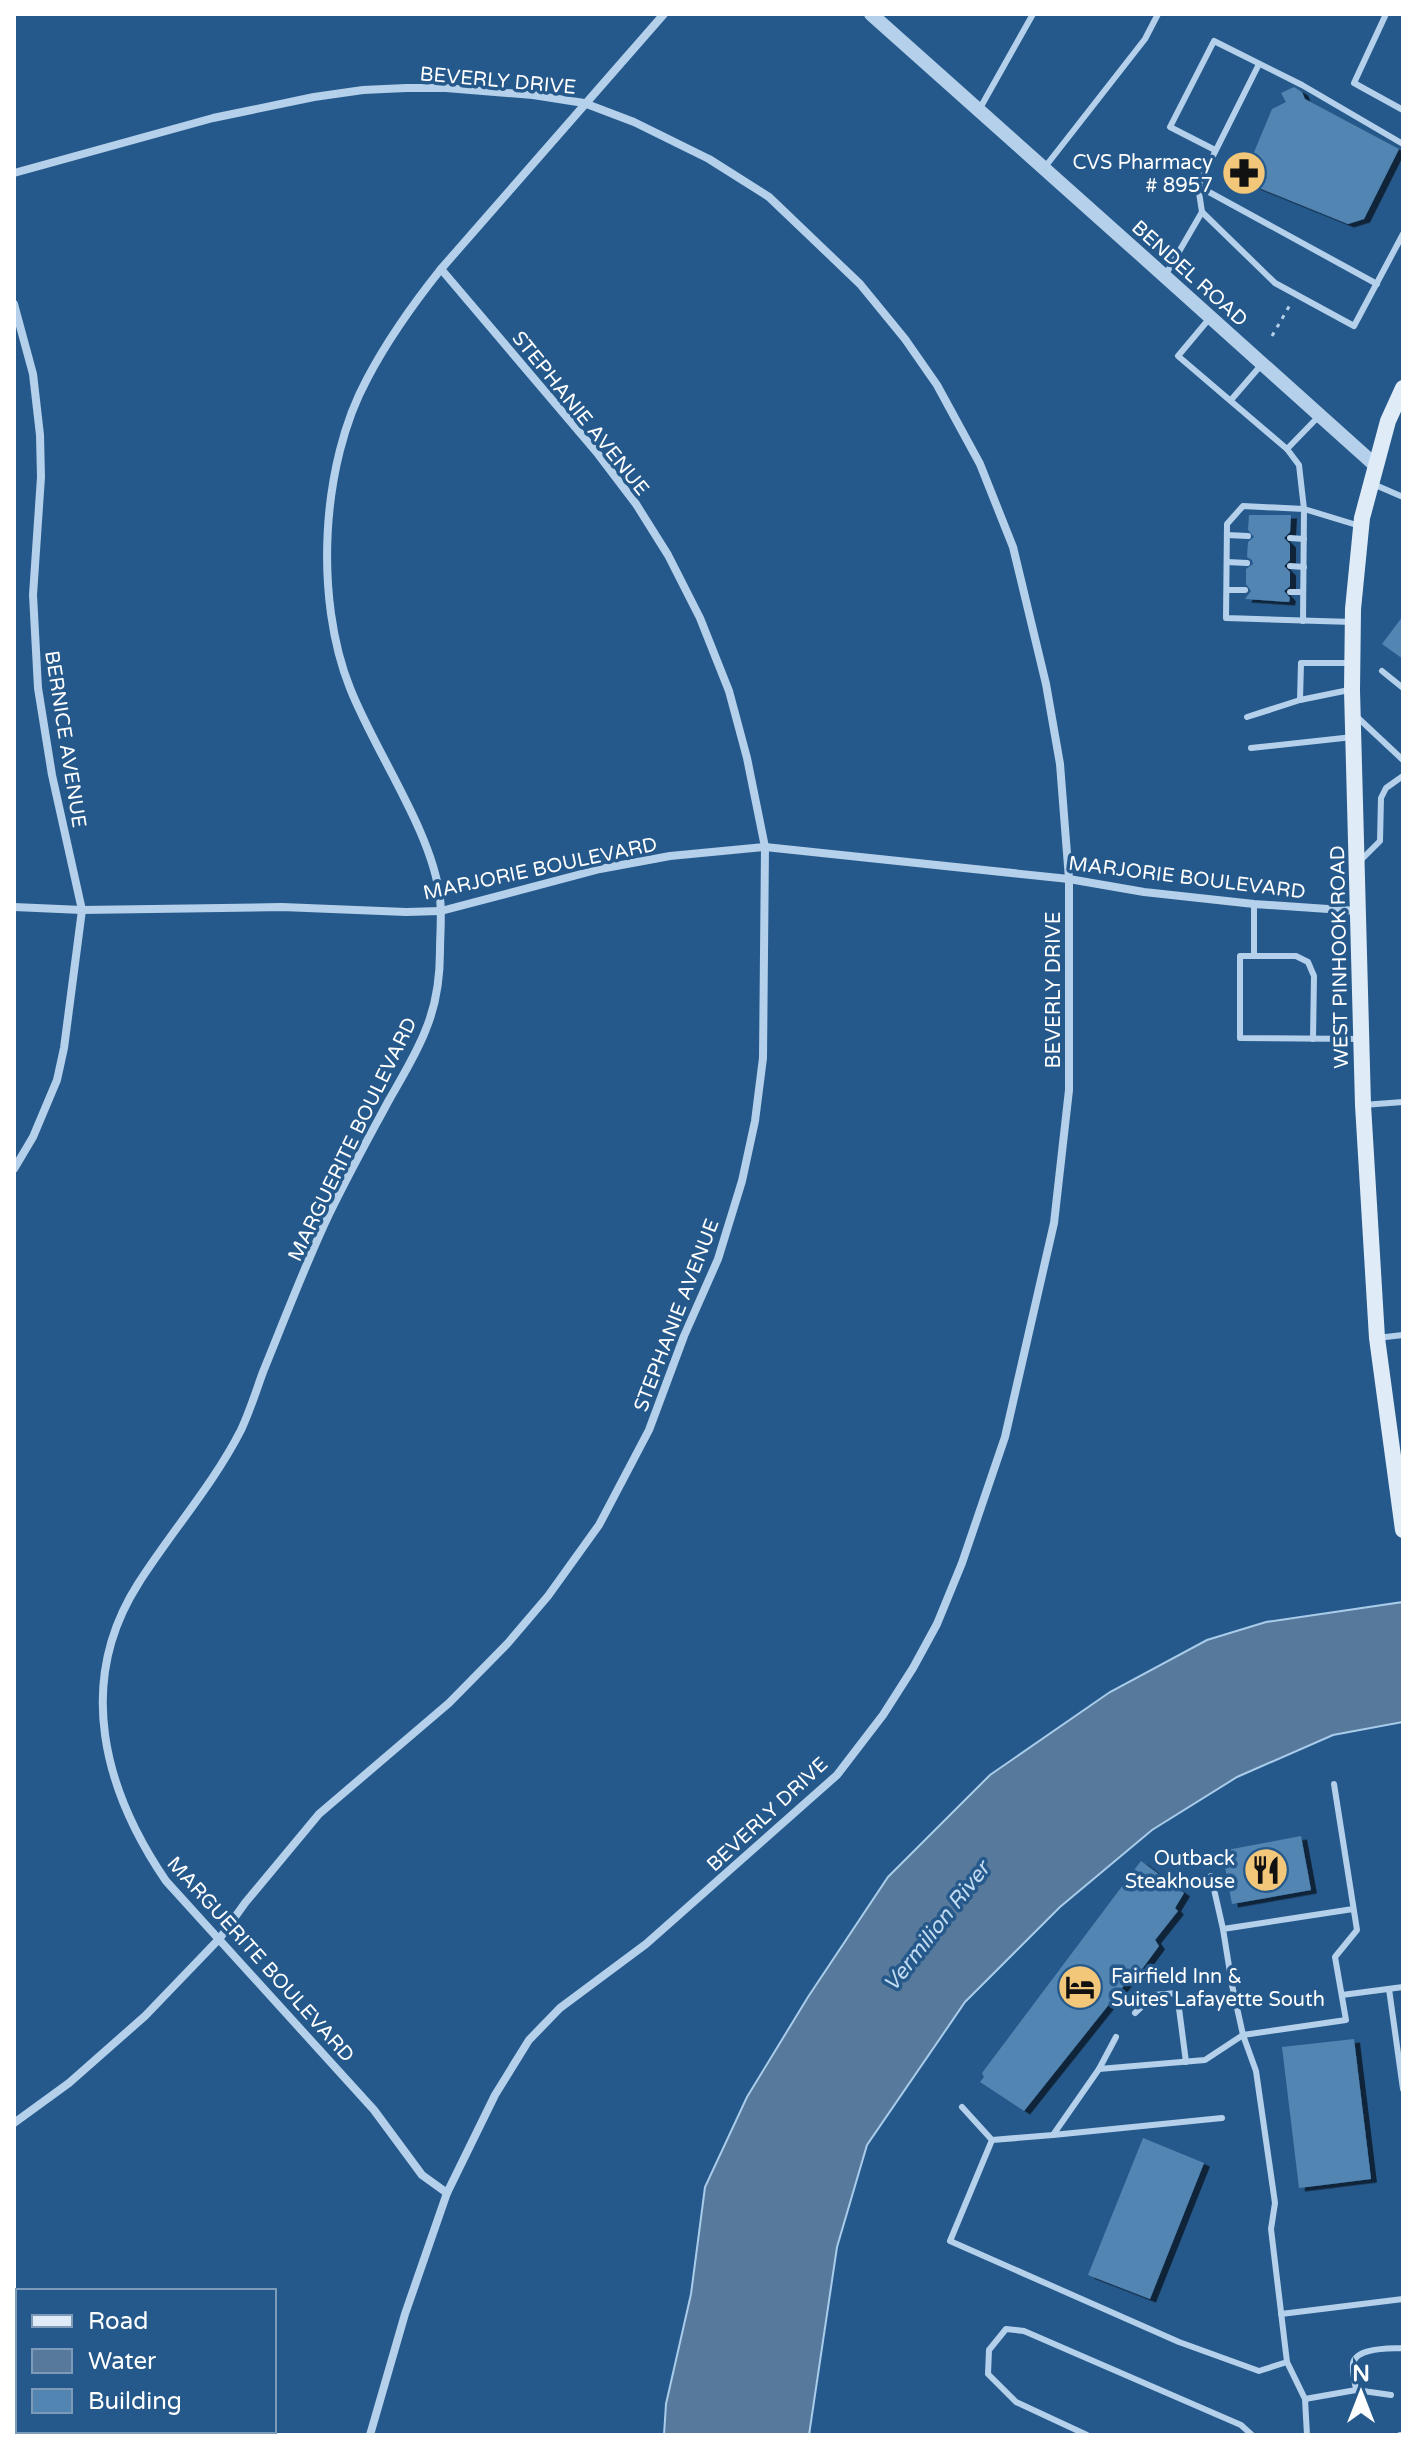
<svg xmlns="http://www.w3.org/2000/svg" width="1417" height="2449" viewBox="0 0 1417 2449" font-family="'Varela Round',sans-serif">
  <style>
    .water { fill: #57799b; stroke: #a9ccea; stroke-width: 2 }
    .building { fill: #5385b3; filter: url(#shadow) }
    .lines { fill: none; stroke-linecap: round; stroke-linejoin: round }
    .path { stroke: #b4d0ea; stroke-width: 3; stroke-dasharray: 4 6; stroke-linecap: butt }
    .service { stroke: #b4d0ea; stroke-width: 6 }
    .minor { stroke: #b4d0ea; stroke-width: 8 }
    .tertiary { stroke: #b4d0ea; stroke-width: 14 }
    .secondary { stroke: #dfecf8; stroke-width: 16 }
    .labels { text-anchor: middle; stroke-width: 7; stroke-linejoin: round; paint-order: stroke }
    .street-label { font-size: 20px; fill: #fff; stroke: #26598b }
    .poi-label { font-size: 20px; fill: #fff; stroke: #26598b; text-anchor: end }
    .water-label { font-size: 22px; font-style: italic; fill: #c0daf1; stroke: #26598b }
  </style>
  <defs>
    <filter id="shadow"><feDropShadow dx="6" dy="3.5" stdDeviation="0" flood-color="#0009"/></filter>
  </defs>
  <rect width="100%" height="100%" fill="#26598b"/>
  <polygon class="water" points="1403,1602 1403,1722 1333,1735 1237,1777 1152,1830 1060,1907 965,2002 867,2145 837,2247 809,2435 664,2435 666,2404 691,2294 705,2187 747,2097 808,1997 888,1877 990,1775 1110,1692 1207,1640 1266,1622"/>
  <g class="building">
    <polygon points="1294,87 1302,92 1305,99 1399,149 1364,219 1348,224 1242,181 1272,109 1286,102 1281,93"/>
    <polygon points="1249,515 1291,515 1290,532 1284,538 1290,544 1290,560 1284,566 1290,572 1290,586 1284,591 1290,598 1289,602 1245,599 1251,591 1246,584 1246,569 1253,564 1252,560 1247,557 1248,542 1254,537 1248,530"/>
    <polygon points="1403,616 1403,659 1382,644"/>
    <polygon points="1301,1836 1311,1890 1232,1904 1222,1851"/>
    <polygon points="1141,1861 1184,1893 1175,1908 1178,1911 1155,1940 1159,1946 1134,1980 1130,1978 1024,2111 980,2082 984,2077 982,2073"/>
    <polygon points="1354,2039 1371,2179 1299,2188 1282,2047"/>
    <polygon points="1143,2138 1204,2163 1150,2299 1088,2275"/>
  </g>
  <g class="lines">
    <polyline class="path" points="1272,336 1290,305"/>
    <g class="service">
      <polyline points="1386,14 1354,83 1403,110"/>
      <polyline points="979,110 1033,14"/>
      <polyline points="1215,150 1170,127 1214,41 1302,85 1403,144"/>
      <polyline points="1045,167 1145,39 1158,14"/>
      <polyline points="1198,186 1377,284"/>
      <polyline points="1202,212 1275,283 1354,326 1403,234"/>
      <polyline points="1166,274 1202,212 1198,186 1259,64"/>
      <polyline points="1209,319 1178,356 1287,449 1299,465 1304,509 1303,621"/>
      <polyline points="1231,400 1262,364"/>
      <polyline points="1287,449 1320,415"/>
      <polyline points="1373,484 1403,497"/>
      <polyline points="1227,535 1248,536"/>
      <polyline points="1290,538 1304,539"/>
      <polyline points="1227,562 1247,563"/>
      <polyline points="1290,566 1304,567"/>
      <polyline points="1227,590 1245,590"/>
      <polyline points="1290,592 1303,592"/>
      <polyline points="1353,622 1226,618 1227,524 1243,506 1304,509 1360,526"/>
      <polyline points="1382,671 1403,688"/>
      <polyline points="1300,700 1301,663 1352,663"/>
      <polyline points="1356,716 1403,760"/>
      <polyline points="1247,717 1300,700 1349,690"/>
      <polyline points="1251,748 1353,737"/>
      <polyline points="1359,862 1380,841 1381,798 1386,788 1403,776"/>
      <polyline points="1254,904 1254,956 1240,956 1240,1038 1361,1039"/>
      <polyline points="1254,956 1296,956 1308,962 1314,976 1313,1039"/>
      <polyline points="1363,1105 1403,1102"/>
      <polyline points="1377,1338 1403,1335"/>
      <polyline points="1334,1784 1357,1930 1335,1957 1346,2020 1243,2035 1232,1985 1223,1929 1353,1909"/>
      <polyline points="1211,1876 1223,1929"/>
      <polyline points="1389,1989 1403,2089"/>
      <polyline points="1342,1995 1403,1987"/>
      <polyline points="1135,2013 1154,1995 1177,1993 1186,2062"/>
      <polygon points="1243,2035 1256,2071 1275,2203 1271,2229 1287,2362 1259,2371 1179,2342 950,2241 992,2140 1053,2135 1099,2069 1205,2060"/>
      <polyline points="1099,2069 1116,2037"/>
      <polyline points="962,2107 992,2140"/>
      <polyline points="1053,2135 1222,2118"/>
      <polyline points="1281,2314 1403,2299"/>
      <path d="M1287,2362l18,37 51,-9c-1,-8 -4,-19 -3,-27 4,-16 37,-14 50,-15"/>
      <polyline points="1356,2390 1391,2395"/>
      <polyline points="1305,2399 1307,2435"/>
      <polyline points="1087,2435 1016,2402 988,2374 989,2350 1006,2329 1024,2331 1241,2425 1252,2435"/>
      <polyline points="1400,2435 1403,2435"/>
    </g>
    <g class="minor">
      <polyline points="14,173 213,118 314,97 363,90 406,88 446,88 533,95 584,103 634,122 709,159 769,197 860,284 905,339 937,385 980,464 1013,547 1046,684 1060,764 1069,879 1069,1090 1054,1223 1005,1437 962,1563 937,1624 913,1668 883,1715 837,1775 646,1944 560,2008 529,2040 495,2095 447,2193 405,2314 370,2435"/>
      <polyline points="14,304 33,374 40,435 41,477 33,595 38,688 52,775 82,910 64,1048 57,1080 33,1137 14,1169"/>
      <polyline points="14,907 82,910 282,907 406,912 441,911 600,869 670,856 765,847 1069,879 1144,892 1254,904 1357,911"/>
      <polyline points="14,2123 69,2083 145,2016 220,1938 245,1903 319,1814 449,1703 508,1643 548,1596 599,1525 649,1430 684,1336 718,1259 742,1181 755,1121 763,1058 765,847 747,758 729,691 700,618 668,555 636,504 598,454 441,269"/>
      <path d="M447,2193l-25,-18 -48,-65 -208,-229c-62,-91 -91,-198 -28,-297 33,-52 75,-99 103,-154 9,-19 15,-39 22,-58 20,-49 39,-99 61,-147 20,-43 43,-84 65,-125 13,-23 28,-47 37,-71 10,-24 14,-52 14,-78 0,-17 2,-35 0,-53 -8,-67 -65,-146 -90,-210 -36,-90 -29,-224 17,-309 21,-40 46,-75 74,-110l223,-255"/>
    </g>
    <path class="tertiary" d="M871,14c169,150 336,300 504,451"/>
    <polyline class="secondary" points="1403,388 1388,421 1362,518 1353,609 1352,690 1363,1105 1377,1338 1403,1530"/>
  </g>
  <defs>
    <g id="pharmacy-disc" transform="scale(2.3)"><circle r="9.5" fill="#f3c779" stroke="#26598b"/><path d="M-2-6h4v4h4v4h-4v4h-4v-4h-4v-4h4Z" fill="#111"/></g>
    <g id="restaurant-disc" transform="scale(2.3)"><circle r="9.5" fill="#f3c779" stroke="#26598b"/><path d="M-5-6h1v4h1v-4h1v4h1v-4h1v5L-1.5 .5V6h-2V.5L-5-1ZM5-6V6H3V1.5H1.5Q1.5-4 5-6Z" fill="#111"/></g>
    <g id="hotel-disc" transform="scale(2.3)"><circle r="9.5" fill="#f3c779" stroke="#26598b"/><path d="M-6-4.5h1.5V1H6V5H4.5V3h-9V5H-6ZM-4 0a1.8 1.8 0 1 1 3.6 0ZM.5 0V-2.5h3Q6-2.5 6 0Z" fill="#111"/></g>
  </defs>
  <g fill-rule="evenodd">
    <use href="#pharmacy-disc" x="1244" y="173"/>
    <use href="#restaurant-disc" x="1266" y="1870"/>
    <use href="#hotel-disc" x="1080" y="1987"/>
  </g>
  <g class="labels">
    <g class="street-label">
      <text transform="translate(498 80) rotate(5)" y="7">BEVERLY DRIVE</text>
      <text transform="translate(1190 273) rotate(42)" y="7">BENDEL ROAD</text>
      <text transform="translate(581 413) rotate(51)" y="7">STEPHANIE AVENUE</text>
      <text transform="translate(66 739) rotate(81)" y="7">BERNICE AVENUE</text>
      <text transform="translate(540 868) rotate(-12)" y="7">MARJORIE BOULEVARD</text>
      <text transform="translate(1187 877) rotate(7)" y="7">MARJORIE BOULEVARD</text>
      <text transform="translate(1339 957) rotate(-91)" y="7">WEST PINHOOK ROAD</text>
      <text transform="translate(1053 990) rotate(-90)" y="7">BEVERLY DRIVE</text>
      <text transform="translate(352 1139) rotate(-64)" y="7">MARGUERITE BOULEVARD</text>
      <text transform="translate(676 1315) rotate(-69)" y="7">STEPHANIE AVENUE</text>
      <text transform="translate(767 1814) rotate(-43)" y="7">BEVERLY DRIVE</text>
      <text transform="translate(261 1959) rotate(48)" y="7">MARGUERITE BOULEVARD</text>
    </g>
    <g class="poi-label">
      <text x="1213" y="169">CVS Pharmacy<tspan x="1213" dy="23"># 8957</tspan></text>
      <text x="1235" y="1865">Outback<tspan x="1235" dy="23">Steakhouse</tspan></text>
      <text x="1111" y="1983" text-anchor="start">Fairfield Inn &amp;<tspan x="1111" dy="23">Suites Lafayette South</tspan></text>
    </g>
    <g class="water-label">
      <text transform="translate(936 1926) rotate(-52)" y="8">Vermilion River</text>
    </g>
  </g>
  <rect width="1417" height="2449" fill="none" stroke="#ffffff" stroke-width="32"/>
  <rect x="16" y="2289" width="260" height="144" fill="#26598b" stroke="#7d9bb9" stroke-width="2"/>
  <rect x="32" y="2315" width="40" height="12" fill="#dfecf8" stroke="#7d9bb9" stroke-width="2"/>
  <text x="88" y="2329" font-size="24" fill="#ffffff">Road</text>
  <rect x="32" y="2349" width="40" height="24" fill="#57799b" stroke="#7d9bb9" stroke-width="2"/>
  <text x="88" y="2369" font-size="24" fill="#ffffff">Water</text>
  <rect x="32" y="2389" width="40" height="24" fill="#5385b3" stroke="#7d9bb9" stroke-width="2"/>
  <text x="88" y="2409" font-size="24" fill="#ffffff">Building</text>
  <g transform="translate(1361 2393)" stroke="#26598b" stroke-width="6" paint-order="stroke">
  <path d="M0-6L14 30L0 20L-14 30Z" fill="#ffffff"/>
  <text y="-12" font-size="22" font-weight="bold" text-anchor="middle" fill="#ffffff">N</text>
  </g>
</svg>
